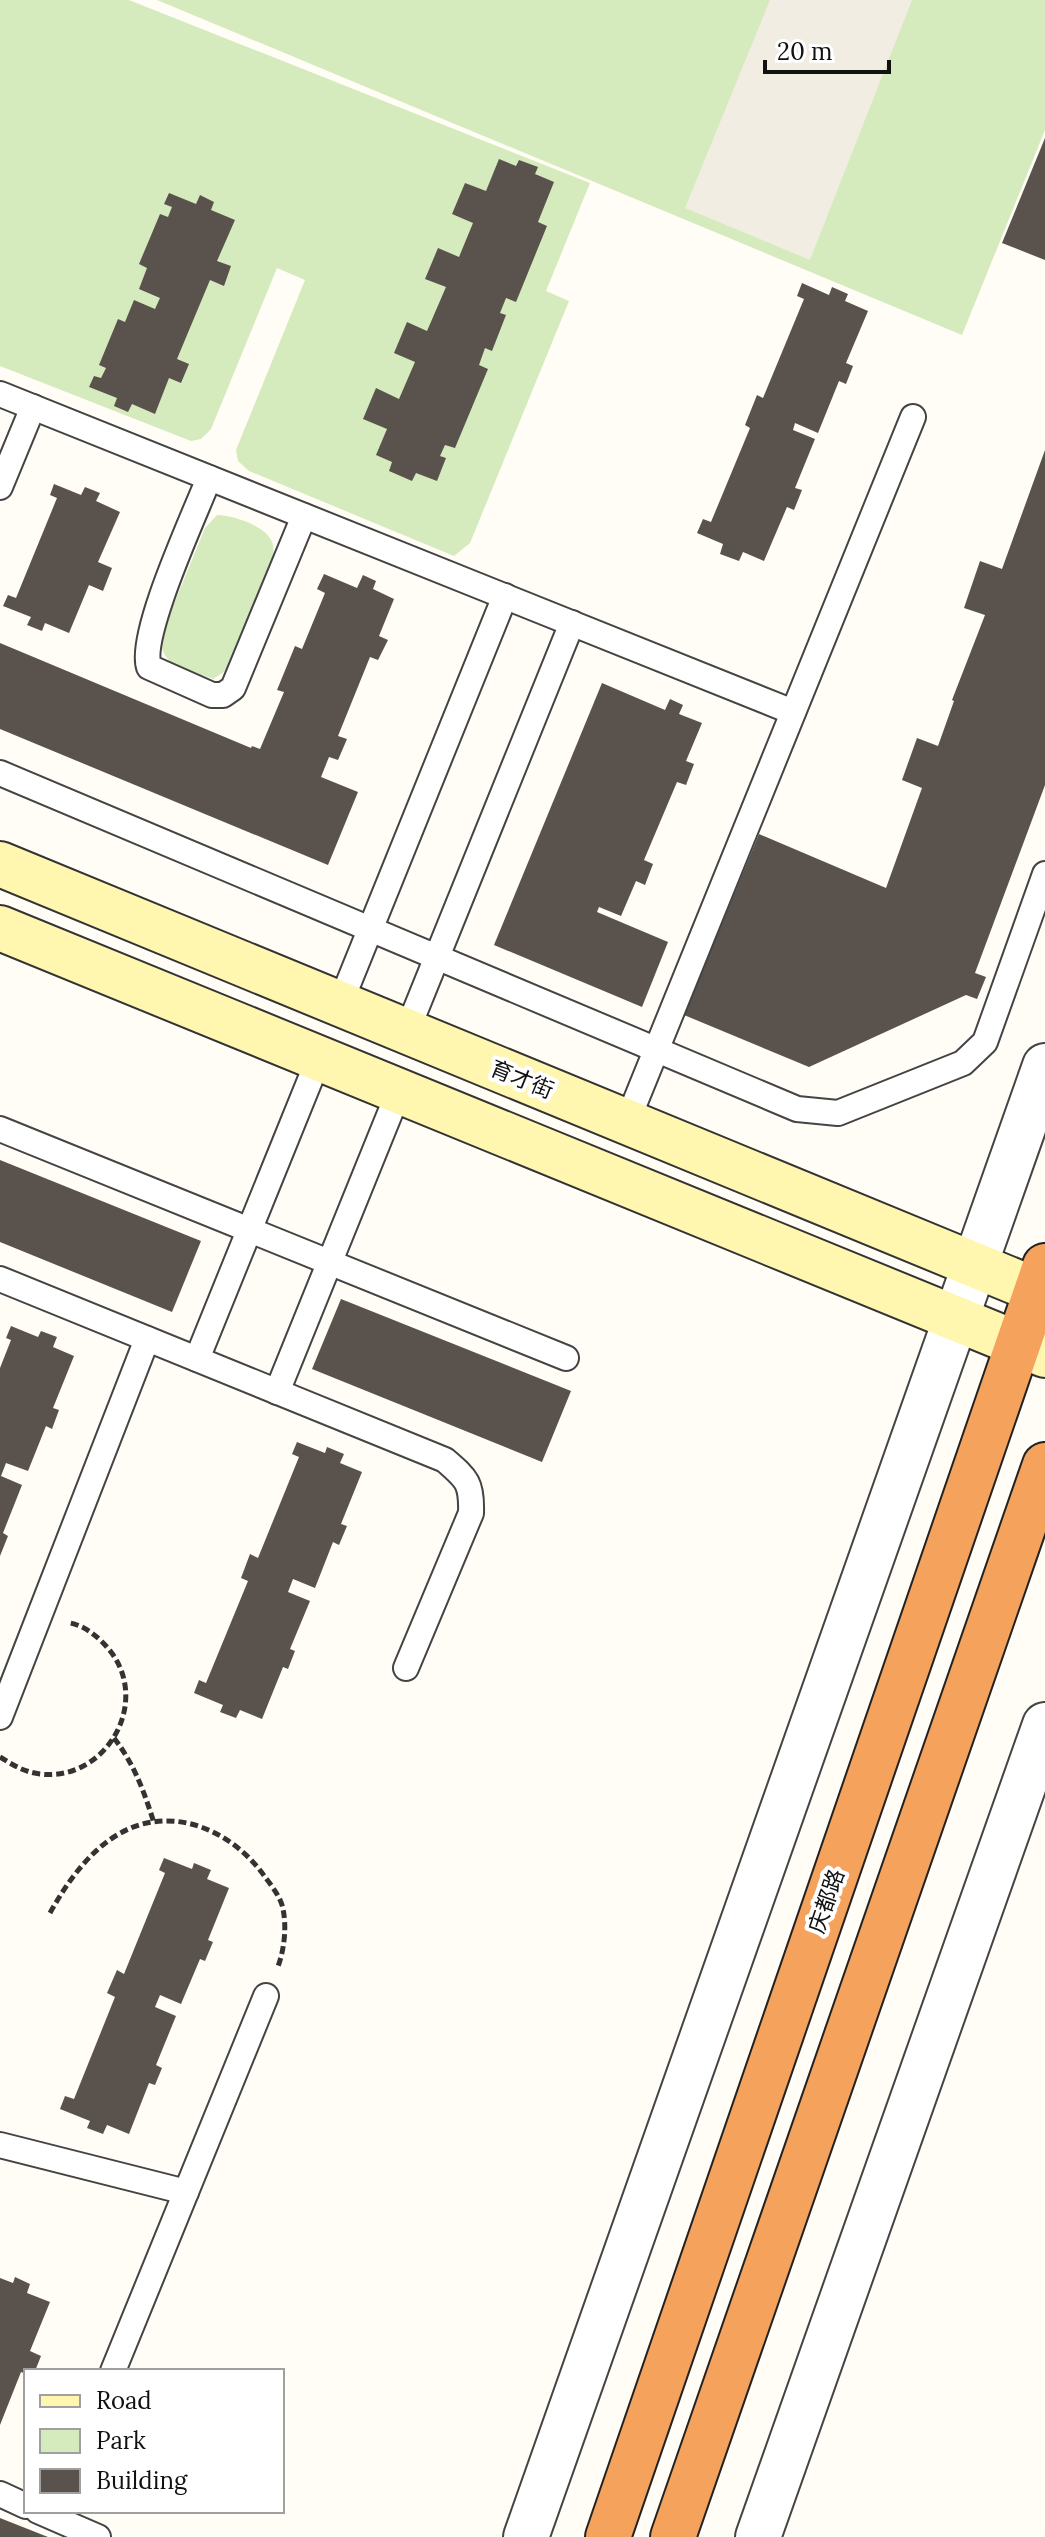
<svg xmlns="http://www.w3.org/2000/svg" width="1045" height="2537" viewBox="0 0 1045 2537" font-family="Lora,'Noto Sans SC',serif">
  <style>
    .green { fill: #d5ebbd }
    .plaza { fill: #f1ede2 }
    .building { fill: #5a524d }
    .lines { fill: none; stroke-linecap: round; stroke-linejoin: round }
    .lane-casing { stroke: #444; stroke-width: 28 }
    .street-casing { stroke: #444; stroke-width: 48 }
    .secondary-casing { stroke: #333; stroke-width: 48 }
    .highway-casing { stroke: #222; stroke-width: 48 }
    .path { stroke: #333; stroke-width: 5; stroke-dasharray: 8 4; stroke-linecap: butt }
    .lane { stroke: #fff; stroke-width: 24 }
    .street { stroke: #fff; stroke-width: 44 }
    .secondary { stroke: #fff6b0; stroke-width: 44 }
    .highway { stroke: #f5a25d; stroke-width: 44 }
    .labels { text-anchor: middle; stroke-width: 8; stroke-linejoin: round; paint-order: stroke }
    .street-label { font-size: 22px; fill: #111; stroke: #fff }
  </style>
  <rect width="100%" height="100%" fill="#fffdf5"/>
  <g class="green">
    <polygon points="0,0 129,0 590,183 546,291 569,301 470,543 454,556 249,471 238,461 236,450 305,280 277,268 211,429 201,439 191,441 0,366"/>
    <polygon points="157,0 1045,0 1045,130 962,335"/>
    <path d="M217,515c16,0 49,11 55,27 2,4 1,9 2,14l-43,105 -7,11 -11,7c-26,-10 -57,-12 -51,-46l43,-105z"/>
  </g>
  <polygon class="plaza" points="770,0 912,0 810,260 685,208"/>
  <g class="building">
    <polygon points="1045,138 1045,260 1002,243"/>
    <polygon points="499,159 516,166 519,160 538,167 535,174 554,182 538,222 547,226 516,302 506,298 500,313 506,315 492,351 485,348 479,365 488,369 455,448 445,445 440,456 446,458 437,481 416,473 412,481 389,471 392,462 376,455 387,429 363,419 376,388 399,399 415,362 394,353 407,322 427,331 446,287 425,279 438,248 459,257 473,223 452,214 465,183 486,191"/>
    <polygon points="169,193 196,204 200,195 214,202 211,210 235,220 217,261 231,266 224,286 210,280 177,359 189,364 181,383 169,378 155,414 132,404 128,412 114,406 117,398 89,387 94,376 101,378 106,368 99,365 118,319 125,322 134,300 155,309 160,298 139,289 147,268 139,264 160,214 168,217 172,207 164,204"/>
    <polygon points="802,283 829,295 832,287 848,294 845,301 868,311 846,363 853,366 846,384 839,381 818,433 795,423 793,430 815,439 795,488 802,490 794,510 787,507 764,561 743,552 739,561 720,554 723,544 697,533 703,519 711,522 750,428 745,425 757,395 763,398 804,299 797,296"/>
    <polygon points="1045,450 1045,785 975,973 986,977 977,999 966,995 809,1067 684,1015 759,834 886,888 922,788 902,780 917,738 938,746 954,701 952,700 985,615 964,608 980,561 1002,569"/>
    <polygon points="54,484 81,495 85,487 100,493 96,501 120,512 98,562 112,568 103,591 89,585 69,633 45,623 42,631 27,625 31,617 3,606 8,595 16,598 57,498 50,495"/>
    <polygon points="324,574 357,588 363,575 376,581 373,589 394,599 379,636 388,640 378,660 370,657 338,736 347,739 338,760 329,757 321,777 358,792 328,865 0,729 0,643 251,748 252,746 260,749 284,692 277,690 295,646 302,649 325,593 317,589"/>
    <polygon points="602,683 665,710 670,699 683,705 679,714 702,723 686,761 694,764 686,785 677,782 644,860 653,864 645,885 636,881 621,916 599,907 597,912 668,942 642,1007 494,945"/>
    <polygon points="0,1160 201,1241 172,1312 0,1242"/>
    <polygon points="341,1299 571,1391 542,1462 312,1369"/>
    <polygon points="11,1326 38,1337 41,1331 57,1337 53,1347 74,1356 53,1408 59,1410 52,1429 46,1426 28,1471 6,1463 1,1476 22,1485 3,1533 8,1536 0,1556 0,1368 11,1340 6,1338"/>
    <polygon points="297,1442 325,1453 327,1447 344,1454 340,1463 362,1472 341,1524 347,1526 339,1545 333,1542 315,1588 293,1579 288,1592 310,1601 290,1649 295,1651 288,1669 283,1667 262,1719 240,1710 236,1718 220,1712 223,1705 194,1693 199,1680 206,1683 248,1581 241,1578 250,1554 258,1558 299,1457 292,1454"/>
    <polygon points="164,1858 192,1869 194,1863 211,1870 207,1879 229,1888 208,1940 213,1942 205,1961 200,1959 181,2004 160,1995 155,2007 176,2016 156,2065 162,2068 155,2085 149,2083 129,2134 107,2125 103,2134 87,2128 90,2121 60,2109 65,2096 74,2099 115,1997 107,1993 117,1970 124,1974 165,1873 159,1870"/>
    <polygon points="15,2277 30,2284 27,2293 50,2302 30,2351 41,2356 35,2371 26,2371 26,2374 21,2372 0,2425 0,2278 13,2283"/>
    <polygon points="0,2518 48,2537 0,2537"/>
  </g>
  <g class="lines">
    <g class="lane-casing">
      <g id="lane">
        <polyline points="0,394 793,712"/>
        <path d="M209,478c-14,36 -71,158 -60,189l63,28h11l10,-7 71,-172"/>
        <polyline points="0,487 33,407"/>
        <polyline points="0,773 797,1109 838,1113 963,1063 985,1042 1045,874"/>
        <polyline points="340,1004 505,596"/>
        <polyline points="407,1031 572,623"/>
        <polyline points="627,1122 913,417"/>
        <polyline points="0,1129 566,1358"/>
        <path d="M0,1279l445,181c22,19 27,23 26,53l-65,155"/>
        <polyline points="197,1359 319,1058"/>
        <polyline points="277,1392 399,1091"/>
        <polyline points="0,1717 147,1339"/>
        <polyline points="0,2145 186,2192"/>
        <polyline points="113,2371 266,1996"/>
        <polyline points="0,2494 26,2506"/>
        <polyline points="38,2511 98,2537"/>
      </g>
    </g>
    <g class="street-casing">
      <g id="street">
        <polyline points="526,2537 1045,1066"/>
        <polyline points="758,2537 1045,1725"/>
      </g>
    </g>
    <g class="secondary-casing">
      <g id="secondary">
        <polyline points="0,864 1045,1294"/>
        <polyline points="0,928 1045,1355"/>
      </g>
    </g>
    <g class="highway-casing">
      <g id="highway">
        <polyline points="608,2537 1045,1266"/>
        <polyline points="673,2537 1045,1465"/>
      </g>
    </g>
    <g class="path">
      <path d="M114,1738c20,26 30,53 40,85"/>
      <path d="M0,1757c13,8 24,15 40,17 68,8 114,-76 66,-128 -9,-10 -21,-20 -36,-23"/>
      <path d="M50,1913c20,-36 48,-75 89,-88 49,-15 99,13 126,52 7,9 16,21 18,32 4,19 1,43 -6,60"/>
    </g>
    <use href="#lane" class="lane"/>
    <use href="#street" class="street"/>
    <use href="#secondary" class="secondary"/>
    <use href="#highway" class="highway"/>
  </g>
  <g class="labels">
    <g class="street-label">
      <text transform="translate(522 1079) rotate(22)" y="8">育才街</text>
      <text transform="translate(826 1901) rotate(-71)" y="8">庆都路</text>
    </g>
  </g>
  <rect x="24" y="2369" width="260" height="144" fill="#ffffff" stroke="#a0a0a0" stroke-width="2"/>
  <rect x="40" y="2395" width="40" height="12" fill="#fff6b0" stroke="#a0a0a0" stroke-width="2"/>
  <text x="96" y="2409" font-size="24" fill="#111111">Road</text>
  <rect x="40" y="2429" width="40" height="24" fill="#d5ebbd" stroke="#a0a0a0" stroke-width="2"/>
  <text x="96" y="2449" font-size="24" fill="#111111">Park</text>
  <rect x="40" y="2469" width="40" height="24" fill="#5a524d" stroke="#a0a0a0" stroke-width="2"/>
  <text x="96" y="2489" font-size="24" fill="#111111">Building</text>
  <path d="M765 60v12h124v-12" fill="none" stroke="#111111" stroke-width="4"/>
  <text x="777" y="60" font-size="24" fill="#111111" stroke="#ffffff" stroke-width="6" paint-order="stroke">20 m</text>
</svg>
